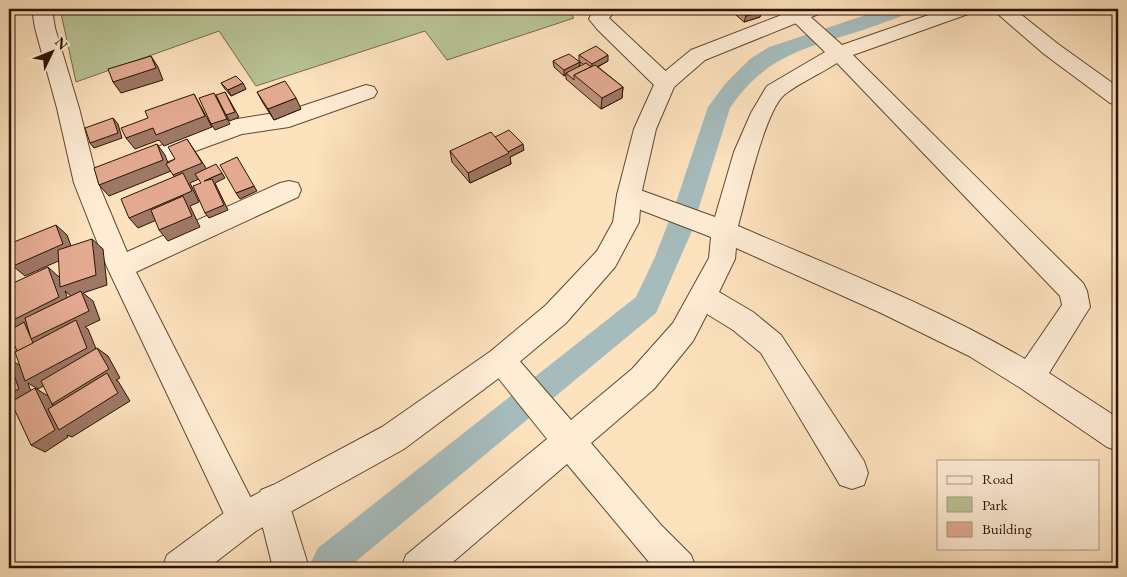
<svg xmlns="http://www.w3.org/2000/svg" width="1127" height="577" viewBox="0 0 1127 577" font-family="'EB Garamond',serif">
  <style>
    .green { fill: #b9c497; stroke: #726c4c }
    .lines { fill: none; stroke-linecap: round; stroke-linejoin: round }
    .canal { fill: #a5bbbc; fill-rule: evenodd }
    .minor-casing { stroke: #604830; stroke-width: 2 }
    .tertiary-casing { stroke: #604830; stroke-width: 2 }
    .minor { fill: #feecd5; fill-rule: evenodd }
    .tertiary { fill: #feecd5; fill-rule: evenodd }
    .wall { fill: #c3927d; stroke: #2b1500 }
    .shaded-wall { fill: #9f7766; stroke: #2b1500; fill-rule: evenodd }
    .building { fill: #e3aa91; stroke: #2b1500 }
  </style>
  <rect width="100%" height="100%" fill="#fde2be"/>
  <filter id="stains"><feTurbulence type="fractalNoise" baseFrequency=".004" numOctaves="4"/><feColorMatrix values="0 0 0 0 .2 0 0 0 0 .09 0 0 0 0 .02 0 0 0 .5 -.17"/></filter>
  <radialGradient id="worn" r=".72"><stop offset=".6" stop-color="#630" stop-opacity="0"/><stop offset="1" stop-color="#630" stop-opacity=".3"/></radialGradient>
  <polygon class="green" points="60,9 566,9 574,18 447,60 425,31 256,86 219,31 76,82"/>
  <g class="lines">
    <path class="canal" d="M884,9h27c-6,8 -21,11 -31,15 -62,23 -110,24 -150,84l-39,125 -35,80 -308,255h-40l10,-20 318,-251 19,-40 19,-49 34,-101 17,-23 25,-25 19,-12z"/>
    <g class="minor-casing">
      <g id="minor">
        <polygon points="32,9 52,9 55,28 79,108 98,183 127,252 280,183 289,181 298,183 301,190 298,197 136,272 260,516 256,502 261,490 273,485 285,490 309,568 273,568 261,520 256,531 244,536 232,531 107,267 74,183 57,108 35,28"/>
        <polygon points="594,9 617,9 609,18 673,78 676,83 673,88 665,90 657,88 597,29 589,19"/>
        <path d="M797,9l7,2 38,34 104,-36h28l-3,4 -118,42 230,228 4,8 3,16 -41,66 69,45v33l-11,-4 -88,-60 -50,-31 -88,-43 -145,-65 -1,11 -16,33 34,20 28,23 83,126 4,12 -4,12 -12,4 -12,-4 -79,-132 -28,-23 -26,-16 -14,27 -39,48 -63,54 70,82 30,30 5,13h-42l-87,-104 -121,104h-45l5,-13 141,-116 -56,-70 -5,-9 5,-9 10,-4 10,4 60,69 61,-51 41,-46 36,-65 2,-21 -91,-35 -3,-7 3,-7 9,-2 86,31 19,-65 17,-39 16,-27 58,-34 -38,-37 3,-4zM837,63l223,233 2,9 -37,54c-91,-53 -190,-91 -287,-133 8,-28 26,-113 46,-131 13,-11 38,-22 53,-32z"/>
        <polygon points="992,9 1014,9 1058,44 1118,87 1118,105 1110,103 1044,54"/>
        <polygon points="366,85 374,87 377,92 374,97 289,127 242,134 127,176 119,173 115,167 119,161 231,120 287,111"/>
      </g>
    </g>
    <g class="tertiary-casing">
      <polygon id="tertiary" points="797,9 824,9 821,13 705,60 674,87 656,129 641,195 639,222 615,267 566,323 511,369 404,449 256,531 208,568 162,568 167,555 232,507 382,427 491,351 546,305 597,251 613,222 617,195 634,129 657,78 691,50"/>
    </g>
    <use href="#minor" class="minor"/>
    <use href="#tertiary" class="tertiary"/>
  </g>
  <g class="wall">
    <polygon points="729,9 758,9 761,12 760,17 744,22"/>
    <polygon points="579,55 608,61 598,67 623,87 622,98 601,109 566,79 566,75 564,76 554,67 553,61 580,62 580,67 584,65 579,61"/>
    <polygon points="1118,55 1118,63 1113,60"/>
    <polygon points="221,83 246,89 231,96 225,89"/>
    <polygon points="257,92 301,109 274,120 263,103"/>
    <polygon points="495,137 524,150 510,157 511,164 470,183 452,162 450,151"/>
  </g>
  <g class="shaded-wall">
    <polygon points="761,12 760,17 744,22 746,16"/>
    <polygon points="608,55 608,61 591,70 592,64"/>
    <polygon points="151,56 158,67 163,80 121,93 113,82"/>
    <polygon points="580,62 579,68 566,73 566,75 564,76 564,70"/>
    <polygon points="243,83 246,89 231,96 228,90"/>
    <polygon points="623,87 622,98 601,109 602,98"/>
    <polygon points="225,92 239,117 230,121 226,115"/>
    <polygon points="214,93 230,124 215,130 211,124"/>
    <polygon points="194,94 212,127 164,146 159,140 135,149 126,138"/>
    <polygon points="296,98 301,109 274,120 268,109"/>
    <polygon points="113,118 118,124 122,138 94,148 90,143"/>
    <polygon points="187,139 210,174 190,183 199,202 190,206 200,227 168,241 159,230 187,207 138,228 129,218 181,186 173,175"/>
    <polygon points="157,144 165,155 171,171 109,196 99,185"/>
    <polygon points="523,144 524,150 510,157 511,164 470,183 468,173"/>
    <polygon points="222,173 225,178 215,183 228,210 209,218 205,213 204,181"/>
    <polygon points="254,186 257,191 240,199 236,193"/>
    <polygon points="56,225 67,235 74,254 25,276 13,266"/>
    <path d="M92,239l11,10 4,36 -24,8 10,8 7,19 -15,7 3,2 11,27 -61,33 -10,-6 5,14 -24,13v-51l12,7 20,-15 -32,-21v-8l39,-55 11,10zM65,291l7,6 -1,10z"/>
    <path d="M97,348l11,8 12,22 -4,2 2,1 12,20 -58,36 -5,-2 1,2 -23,15 -14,-7 4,-57 13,8zM52,404l13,8 -1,15z"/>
  </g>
  <g class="building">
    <polygon points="737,9 758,9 761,12 746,16"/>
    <polygon points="596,46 608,55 592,64 579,55"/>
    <polygon points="569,54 580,62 564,70 553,61"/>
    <polygon points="151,56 156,68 113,82 108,69"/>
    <polygon points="586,63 591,67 574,75 574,80 566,73"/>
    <polygon points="595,65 623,87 602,98 574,75"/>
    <polygon points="236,76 243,83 228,90 221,83"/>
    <polygon points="285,81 296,98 268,109 257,92"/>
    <polygon points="225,92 235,112 226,115 216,95"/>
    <polygon points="214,93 227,119 211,124 199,98"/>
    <polygon points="194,94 205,116 156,135 153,128 126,138 121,128 148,118 145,111"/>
    <polygon points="113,118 118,133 90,143 85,128"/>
    <polygon points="509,130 523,144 508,152 495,137"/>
    <polygon points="491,132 509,153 468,173 450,151"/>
    <polygon points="187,139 202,163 173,175 166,164 175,159 168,147"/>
    <polygon points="157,144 163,160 99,185 94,168"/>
    <polygon points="237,157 254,186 236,193 220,165"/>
    <polygon points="216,164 222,173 204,181 212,179 224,205 205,213 193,186 201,183 195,174"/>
    <polygon points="183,173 192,191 129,218 121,199"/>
    <polygon points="183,196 192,216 159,230 151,210"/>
    <polygon points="56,225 63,244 13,266 9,251 9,244"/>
    <polygon points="92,239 96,275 60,287 58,250"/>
    <polygon points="48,267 59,297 9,322 9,285"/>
    <polygon points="81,291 89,311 31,339 25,318"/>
    <polygon points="76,320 87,348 25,381 15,352"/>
    <polygon points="24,322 33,343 17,351 9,331"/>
    <polygon points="97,348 109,369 52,404 41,381"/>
    <polygon points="9,361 19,389 9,394"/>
    <polygon points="107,373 118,393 59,430 48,409"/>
    <polygon points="35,388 55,430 31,445 11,402"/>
  </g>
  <rect width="1127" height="577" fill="none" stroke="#fde2be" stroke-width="30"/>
  <rect x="10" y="10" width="1107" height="557" fill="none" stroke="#2b1500" stroke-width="2.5"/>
  <rect x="15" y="15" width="1097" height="547" fill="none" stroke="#2b1500"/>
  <rect x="937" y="460" width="162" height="90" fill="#feecd5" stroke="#aa9680"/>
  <rect x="947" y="476" width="25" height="8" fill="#feecd5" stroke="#aa9680"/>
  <text x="982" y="484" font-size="15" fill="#2b1500">Road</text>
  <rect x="947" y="497" width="25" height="15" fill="#b9c497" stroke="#aa9680"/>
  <text x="982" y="510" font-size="15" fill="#2b1500">Park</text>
  <rect x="947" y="522" width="25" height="15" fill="#e3aa91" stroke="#aa9680"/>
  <text x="982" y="534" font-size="15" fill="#2b1500">Building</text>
  <g transform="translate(52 52) rotate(47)" stroke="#feecd5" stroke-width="4" paint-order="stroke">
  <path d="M0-4L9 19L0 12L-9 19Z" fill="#2b1500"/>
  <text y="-8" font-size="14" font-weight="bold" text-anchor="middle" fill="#2b1500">N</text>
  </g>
  <rect width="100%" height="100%" filter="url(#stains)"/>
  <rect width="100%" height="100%" fill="url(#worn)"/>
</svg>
